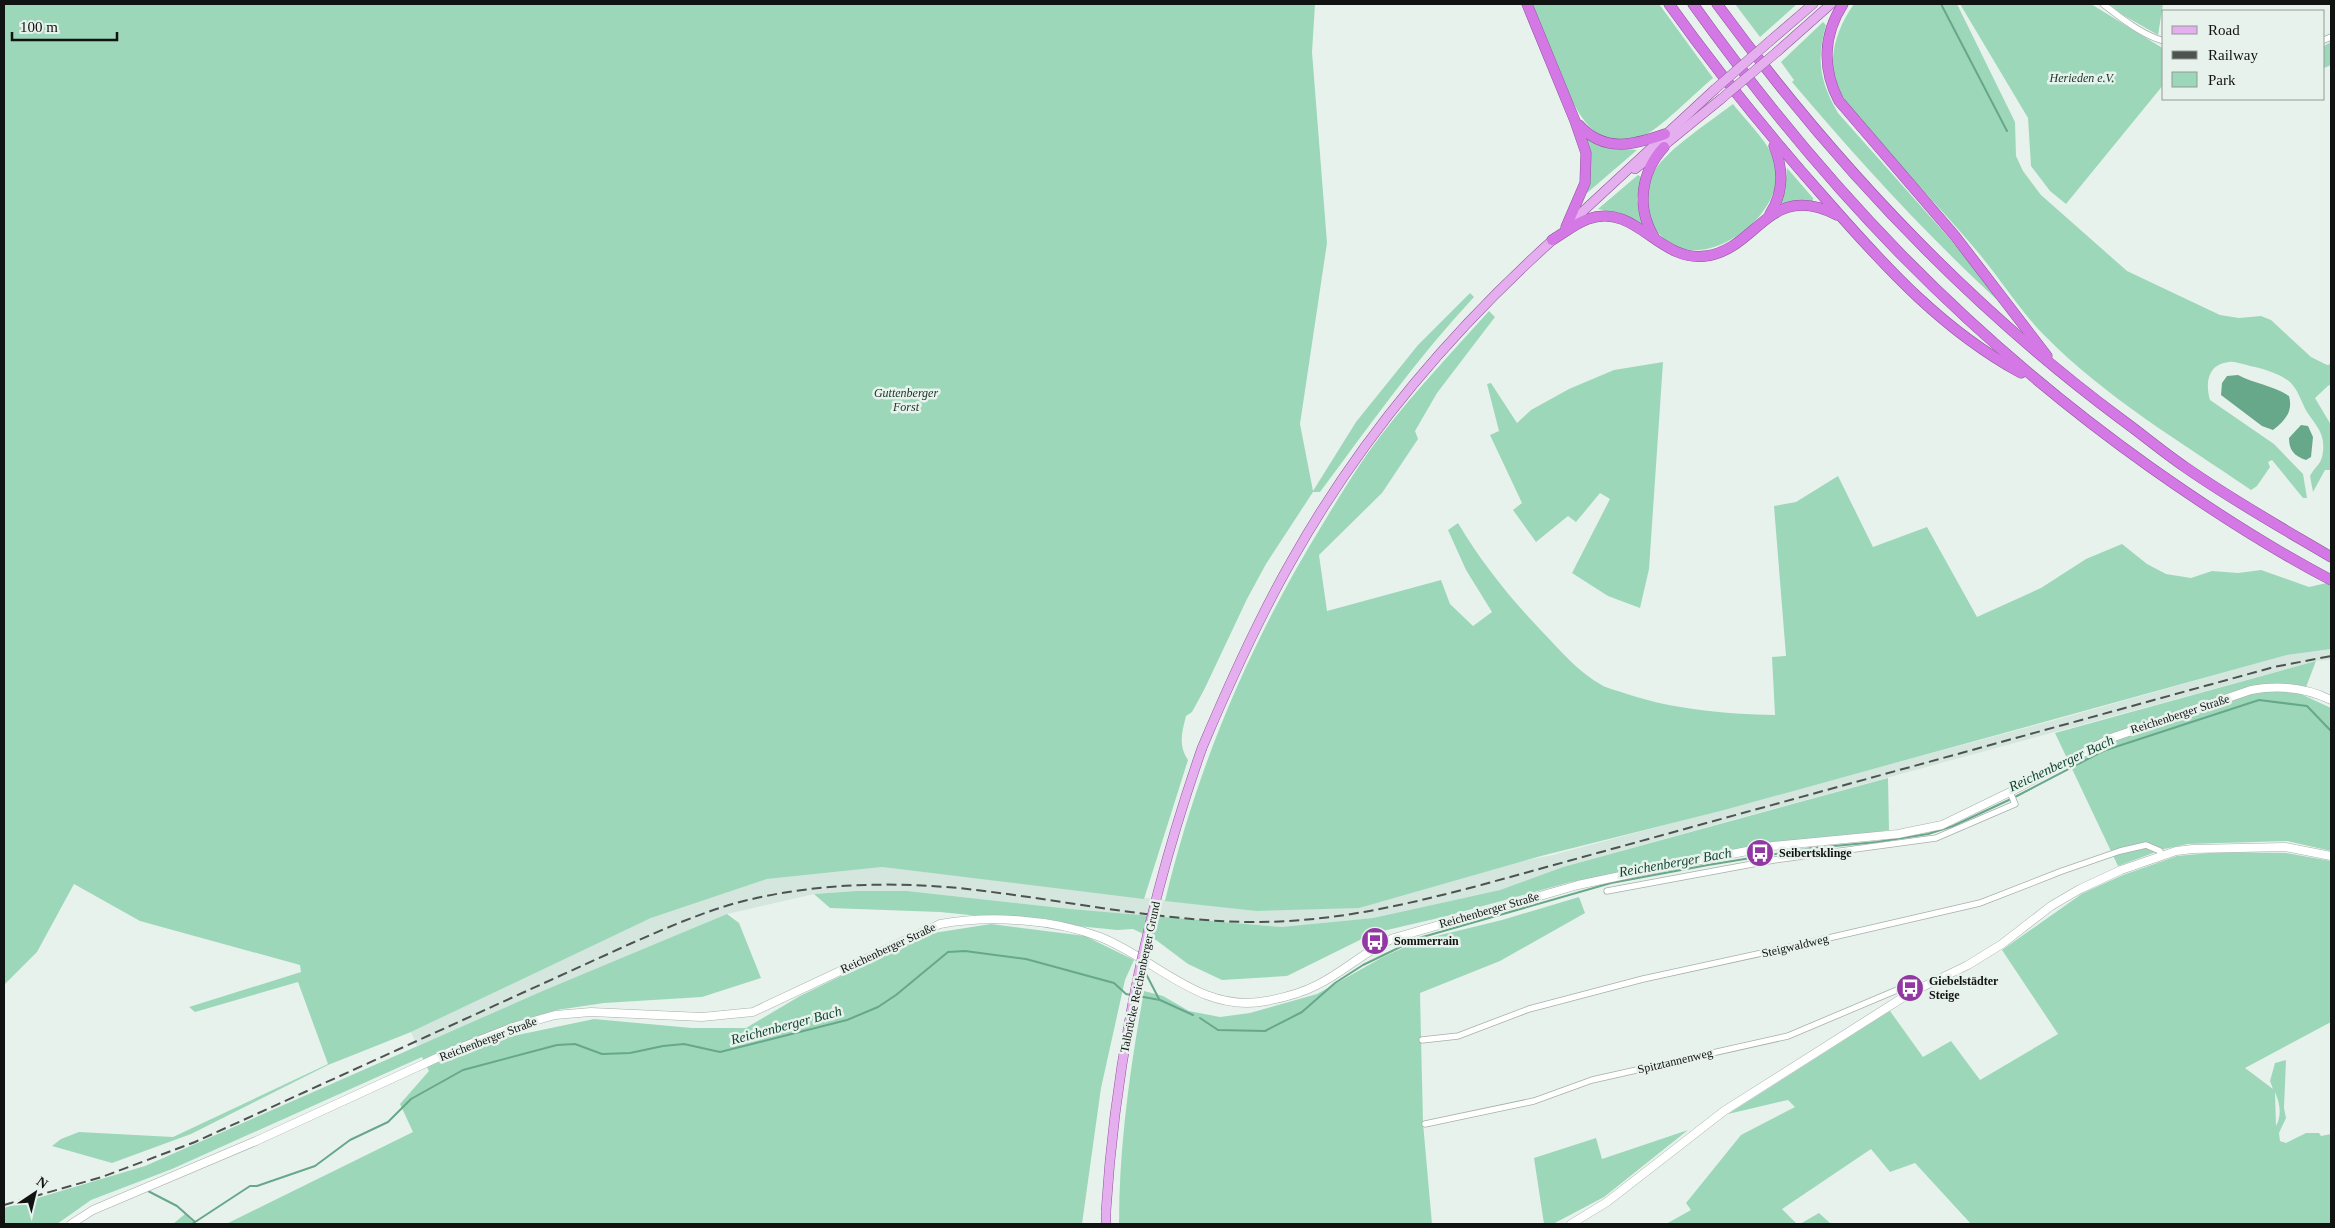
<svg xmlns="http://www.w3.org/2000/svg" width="2335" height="1228" viewBox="0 0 2335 1228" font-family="Georgia,serif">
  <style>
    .built { fill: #d4e6dd }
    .green { fill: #9dd7ba; fill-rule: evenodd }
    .water { fill: #66a889 }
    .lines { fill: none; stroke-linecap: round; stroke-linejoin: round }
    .stream { stroke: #66a889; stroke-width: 2 }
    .street-casing { stroke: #a6b0ab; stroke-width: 7 }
    .secondary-casing { stroke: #a6b0ab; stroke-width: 9 }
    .primary-casing { stroke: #8f559b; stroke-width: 10 }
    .highway-casing { stroke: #8f559b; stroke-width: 11 }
    .street { stroke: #fff; stroke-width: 5.5 }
    .secondary { stroke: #fff; stroke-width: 8 }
    .primary { stroke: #e5aeef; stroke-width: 9 }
    .highway { stroke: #d378e5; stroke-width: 10 }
    .rail { stroke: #4e5351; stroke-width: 2; stroke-dasharray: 10 5; stroke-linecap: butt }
    .primary-bridge-casing { stroke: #8f559b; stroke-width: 10; stroke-linecap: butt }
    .primary-bridge { stroke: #e5aeef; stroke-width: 9 }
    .labels { text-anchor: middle; stroke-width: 5; stroke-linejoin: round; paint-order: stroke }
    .park-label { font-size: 12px; font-style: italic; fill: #143325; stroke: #e8f2ec }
    .street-label { font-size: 12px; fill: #101312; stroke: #e8f2ec }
    .poi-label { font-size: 12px; font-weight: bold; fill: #101312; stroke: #e8f2ec; text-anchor: start }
    .water-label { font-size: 14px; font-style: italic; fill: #104631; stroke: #e8f2ec }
  </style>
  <rect width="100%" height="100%" fill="#e8f2ec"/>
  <polygon class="built" points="2331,649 2331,660 2316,661 1728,821 1563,867 1500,890 1373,918 1281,927 1071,909 907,891 856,891 814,894 727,914 417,1046 411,1032 651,918 767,879 882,867 1256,911 1553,855 2055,720 2287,655"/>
  <g class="green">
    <path d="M4,4h1311l-3,48 15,191 -27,181 13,67 43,-69 62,-77 52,-52 4,4c-57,61 -104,128 -154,195h-7l-47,72 -19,35 -43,91 -12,22 -6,4c-4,16 -8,29 2,44l-44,139 -262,-32 -115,12 -116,39 -240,114 -83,33 -137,69 -79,29 -60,-17 9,-7 18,-7 94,5 155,-73 -30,-82 -103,30 -6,-5 112,-35 -1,-7 -160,-44 -66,-37 -37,68 -33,33z"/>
    <path d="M1533,4h126l54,74c-16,13 -54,52 -70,58 -55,22 -72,-38 -88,-76 -7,-18 -17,-37 -22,-56z"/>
    <polygon points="1735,4 1797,4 1760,37"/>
    <path d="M1854,4h103l58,118 1,34 7,15 18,24 86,76 93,44 19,3 22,-2 10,4 40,37 16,8 4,-1v22l-2,-1 -14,13 16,27v45h-6l-12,22 -3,-16c4,-8 10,-11 12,-19 5,-22 -5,-30 -15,-45 -6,-10 -8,-21 -17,-30 -10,-8 -23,-12 -35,-15 -8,-1 -19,-6 -26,-5 -21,2 -24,21 -19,38l64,44 29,30 4,24h-4l-31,-38 -4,2 2,5 -13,19 -6,4c-70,-48 -146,-93 -206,-154 -26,-26 -45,-58 -69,-86 -18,-22 -38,-43 -58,-65 -25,-28 -76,-75 -84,-110 -5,-24 6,-52 20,-71z"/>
    <polygon points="1960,4 2091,4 2164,49 2164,84 2066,204 2050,191 2031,166 2028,118"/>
    <polygon points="2109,4 2163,4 2158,35 2123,15"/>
    <path d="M1823,22l3,3c-10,35 -6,57 12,88l112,126 55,68c-77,-70 -146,-146 -213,-225l2,-2 -13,-18z"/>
    <polygon points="2331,42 2331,65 2324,68 2324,46"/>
    <path d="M1733,104c14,18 35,37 42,58 16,49 -71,117 -113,75 -8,-8 -13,-17 -13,-27 -1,-15 -2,-27 6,-40 14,-22 56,-49 78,-66z"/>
    <polygon points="1583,134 1606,147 1637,150 1587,193"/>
    <polygon points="1787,168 1813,198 1813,201 1784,204 1781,202 1786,181"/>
    <polygon points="1638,175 1641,177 1637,200 1642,221 1641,223 1622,214 1598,209"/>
    <path d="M1489,311l6,6 -58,76 -22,38 3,8 -36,54 -63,62 8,56 114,-31 9,24 23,22 19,-14 -26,-42 -18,-40 10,-7c26,44 58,82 94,119 14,15 30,32 48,42 6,4 15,6 21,8 48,17 103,22 154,23l-3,-58 14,-1 -12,-150 22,-4 42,-26 35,71 54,-20 50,90 64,-29 45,-29 36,-15 25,20 19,10 25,4 21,-7 26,2 23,-3 48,17 22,-5v67l-44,6 -563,155 -183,46 -182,52 -103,3 -91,-10c33,-137 85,-259 159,-379 18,-30 37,-61 58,-88 33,-43 71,-83 107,-123z"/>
    <polygon points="1663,362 1649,569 1640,608 1608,596 1572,573 1610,499 1600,493 1576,522 1568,516 1536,542 1513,510 1522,503 1490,435 1499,431 1487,384 1491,383 1517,423 1531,410 1569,389 1614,370"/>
    <polygon points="2316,661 2303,695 2331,708 2331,851 2287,841 2188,844 2164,849 2118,866 2055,733"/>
    <polygon points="1888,778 1889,830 1571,882 1443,917 1374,933 1287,976 1222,980 1188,964 1156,940 1133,929 1117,930 940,912 830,908 814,894 856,891 907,891 1071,909 1281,927 1373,918 1500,890 1563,867"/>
    <path d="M2220,852l66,1 45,8v161l-86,46 28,21 -3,-8 5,-18 11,-3 -2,48 2,10 -7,15 1,8 6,2 20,-10h13l2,3 10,-2v90h-360l-56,-61 -25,9 -19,-23 -89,60 15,15h-131l25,-14 -5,-7 55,-68 54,-28 -7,-7 -60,14 162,-103 33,46 28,-16 29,39 78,-46 -56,-84 81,-57 40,-18 54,-19zM2275,1092c5,12 7,22 1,34z"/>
    <path d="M1579,897l6,16 -85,48 -80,32 3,130 9,101h-313c0,-78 11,-156 25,-233l19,5 26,15 31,6 30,-4 67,-19 66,-37 37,-17 82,-20z"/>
    <polygon points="727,914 739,923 761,978 702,997 604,1003 557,1010 504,1026 508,1037 594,1019 692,1028 746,1028 800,996 927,934 991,924 1085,936 1134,960 1125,980 1101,1088 1082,1224 226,1224 413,1132 400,1104 429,1071 422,1057 172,1169 91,1200 57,1224 4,1224 4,1208 145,1166 545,990"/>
    <polygon points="1688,1130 1604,1197 1553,1224 1544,1224 1534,1158 1596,1138 1602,1159"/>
    <polygon points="1819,1213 1831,1224 1800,1224"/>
    <polygon points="185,1214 195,1224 173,1224"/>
  </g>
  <g class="water">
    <path d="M2238,375c17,9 34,10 51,21 4,15 -3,24 -16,34l-11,-4 -41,-31 1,-12 5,-7z"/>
    <path d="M2301,425l7,1 5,11 -2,20 -5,3c-12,-4 -17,-10 -17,-22z"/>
  </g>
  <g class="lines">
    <g class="stream">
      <polyline points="1941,4 2007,131"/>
      <polyline points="2015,797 2103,751 2259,700 2307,706 2331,731"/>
      <polyline points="1144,970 1159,999"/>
      <polyline points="1138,996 1160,1000 1193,1015"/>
      <polyline points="1200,1018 1218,1030 1265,1031 1302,1012 1335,983 1363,965 1419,938 1611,883 1708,865 1812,848 1877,842 1928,834 1953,826 2011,799"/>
      <polyline points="146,1190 177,1206 195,1222"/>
      <polyline points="192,1224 250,1186 257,1186 315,1166 350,1140 388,1122 411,1099 463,1070 557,1045 575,1044 602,1054 630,1053 663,1046 684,1044 720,1052 847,1020 878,1007 896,995 948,952 965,951 1026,959 1114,983 1126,994 1131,995"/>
    </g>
    <g class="street-casing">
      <g id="street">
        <path d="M2103,4c18,14 39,31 61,37"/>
        <polyline points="2324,40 2331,37"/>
        <polyline points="1607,891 1774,860 1936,838 2015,804 2010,792"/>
        <polyline points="1422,1040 1458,1036 1529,1009 1643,979 1794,946 1980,903 2062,871 2120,851 2146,845 2160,851 2160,856"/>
        <polyline points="1425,1124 1534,1101 1592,1080 1788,1036 1897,990 1914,989"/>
      </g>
    </g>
    <g class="secondary-casing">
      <g id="secondary">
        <path d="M71,1224l22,-14 163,-69 196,-90 61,-24 42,-12 36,-3 111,5 51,-5 187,-88c49,-9 113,-5 160,13 56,22 101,77 166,64 16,-3 36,-8 51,-16 27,-13 49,-35 77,-47l184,-53 61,-13 134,-26 125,-12 44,-9 68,-33 101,-54 140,-48c28,-5 54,-3 80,10"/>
        <polyline points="1571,1224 1607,1202 1724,1111 1910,993 1968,965 2002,944 2051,906 2080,889 2121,870 2176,851 2193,849 2285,847 2331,856"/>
      </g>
    </g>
    <g class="primary-casing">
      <g id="primary">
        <polyline points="1770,41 1813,4"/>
        <polyline points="1778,51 1831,4"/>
        <polyline points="1635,169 1721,99"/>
        <polyline points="1567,226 1714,90"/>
        <path d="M1202,748c27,-64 55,-127 90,-188 68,-121 160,-230 264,-323"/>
        <polyline points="1106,1211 1106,1224"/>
      </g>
    </g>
    <g class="highway-casing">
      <g id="highway">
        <polyline points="1527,4 1575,121 1586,153 1585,183 1566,227"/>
        <path d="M1669,4c50,70 104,136 161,200 57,65 114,127 191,169"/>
        <path d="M1693,4c131,183 273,332 457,463 58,41 118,80 181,113"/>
        <path d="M1717,4c115,157 248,299 404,415 22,16 42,33 64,48 47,33 97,61 146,90"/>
        <path d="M1843,4c-20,31 -21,65 -4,97l116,135 92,120"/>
        <path d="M1579,125c25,28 55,20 86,9"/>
        <path d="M1770,214c14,-22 14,-44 4,-68"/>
        <path d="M1654,237c-18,-30 -13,-65 10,-90"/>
        <path d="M1552,240c12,-7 24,-17 36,-21 48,-17 71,44 118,37 52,-7 63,-76 131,-41"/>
      </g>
    </g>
    <use href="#street" class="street"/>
    <use href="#secondary" class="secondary"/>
    <use href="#primary" class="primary"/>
    <use href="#highway" class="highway"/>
    <path class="rail" d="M4,1205l98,-28 93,-35 437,-199c32,-14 64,-28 97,-38 73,-21 154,-24 229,-17 96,10 192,32 288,34 84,1 155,-16 235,-37l793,-218 57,-11"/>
    <g class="primary-bridge-casing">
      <g id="primary-bridge">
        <polyline points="1714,90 1770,41"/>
        <polyline points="1721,99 1778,51"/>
        <path d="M1106,1211c10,-158 44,-314 96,-463"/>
      </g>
    </g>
    <use href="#primary-bridge" class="primary-bridge"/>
  </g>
  <defs>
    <g id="bus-disc" transform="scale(1.4375)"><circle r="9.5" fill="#9238a3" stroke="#e8f2ec"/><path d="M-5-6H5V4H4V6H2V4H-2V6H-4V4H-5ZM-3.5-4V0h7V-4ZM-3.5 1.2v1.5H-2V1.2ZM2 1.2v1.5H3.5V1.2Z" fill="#fff"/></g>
  </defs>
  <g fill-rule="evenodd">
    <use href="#bus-disc" x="1760" y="853"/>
    <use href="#bus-disc" x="1375" y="941"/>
    <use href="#bus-disc" x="1910" y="988"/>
  </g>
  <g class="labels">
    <g class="park-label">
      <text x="2082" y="82">Herieden e.V.</text>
      <text x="906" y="397">Guttenberger<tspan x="906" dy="14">Forst</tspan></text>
    </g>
    <g class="street-label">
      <text transform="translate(2180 714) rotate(-18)" y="4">Reichenberger Straße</text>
      <text transform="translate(1489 910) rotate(-16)" y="4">Reichenberger Straße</text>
      <text transform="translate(1795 946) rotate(-13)" y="4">Steigwaldweg</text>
      <text transform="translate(888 948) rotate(-25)" y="4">Reichenberger Straße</text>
      <text transform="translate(1140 977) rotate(-78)" y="4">Talbrücke Reichenberger Grund</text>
      <text transform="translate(488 1039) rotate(-21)" y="4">Reichenberger Straße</text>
      <text transform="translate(1675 1061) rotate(-13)" y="4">Spitztannenweg</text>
    </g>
    <g class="poi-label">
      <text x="1779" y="857">Seibertsklinge</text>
      <text x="1394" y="945">Sommerrain</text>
      <text x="1929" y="985">Giebelstädter<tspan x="1929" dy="14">Steige</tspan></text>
    </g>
    <g class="water-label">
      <text transform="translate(2061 763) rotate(-25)" y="5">Reichenberger Bach</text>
      <text transform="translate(1675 862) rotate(-10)" y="5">Reichenberger Bach</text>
      <text transform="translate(786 1025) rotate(-15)" y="5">Reichenberger Bach</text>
    </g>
  </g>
  <rect width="2335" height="1228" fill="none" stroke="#101312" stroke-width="10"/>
  <rect x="2162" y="10" width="162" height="90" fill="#e8f2ec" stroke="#929995"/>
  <rect x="2172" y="26" width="25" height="8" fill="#e5aeef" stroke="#929995"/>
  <text x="2208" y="35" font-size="15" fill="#101312">Road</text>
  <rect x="2172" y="51" width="25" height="8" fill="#4e5351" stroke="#929995"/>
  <text x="2208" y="60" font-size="15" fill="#101312">Railway</text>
  <rect x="2172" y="72" width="25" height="15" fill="#9dd7ba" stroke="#929995"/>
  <text x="2208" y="85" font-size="15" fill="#101312">Park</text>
  <g transform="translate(35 1193) rotate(35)" stroke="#e8f2ec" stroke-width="4" paint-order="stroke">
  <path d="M0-4L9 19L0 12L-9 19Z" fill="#101312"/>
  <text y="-8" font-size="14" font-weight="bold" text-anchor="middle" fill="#101312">N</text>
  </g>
  <path d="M12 32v8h105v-8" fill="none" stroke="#101312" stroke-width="2.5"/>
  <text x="20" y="32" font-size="15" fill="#101312" stroke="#e8f2ec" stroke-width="4" paint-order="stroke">100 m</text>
</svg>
